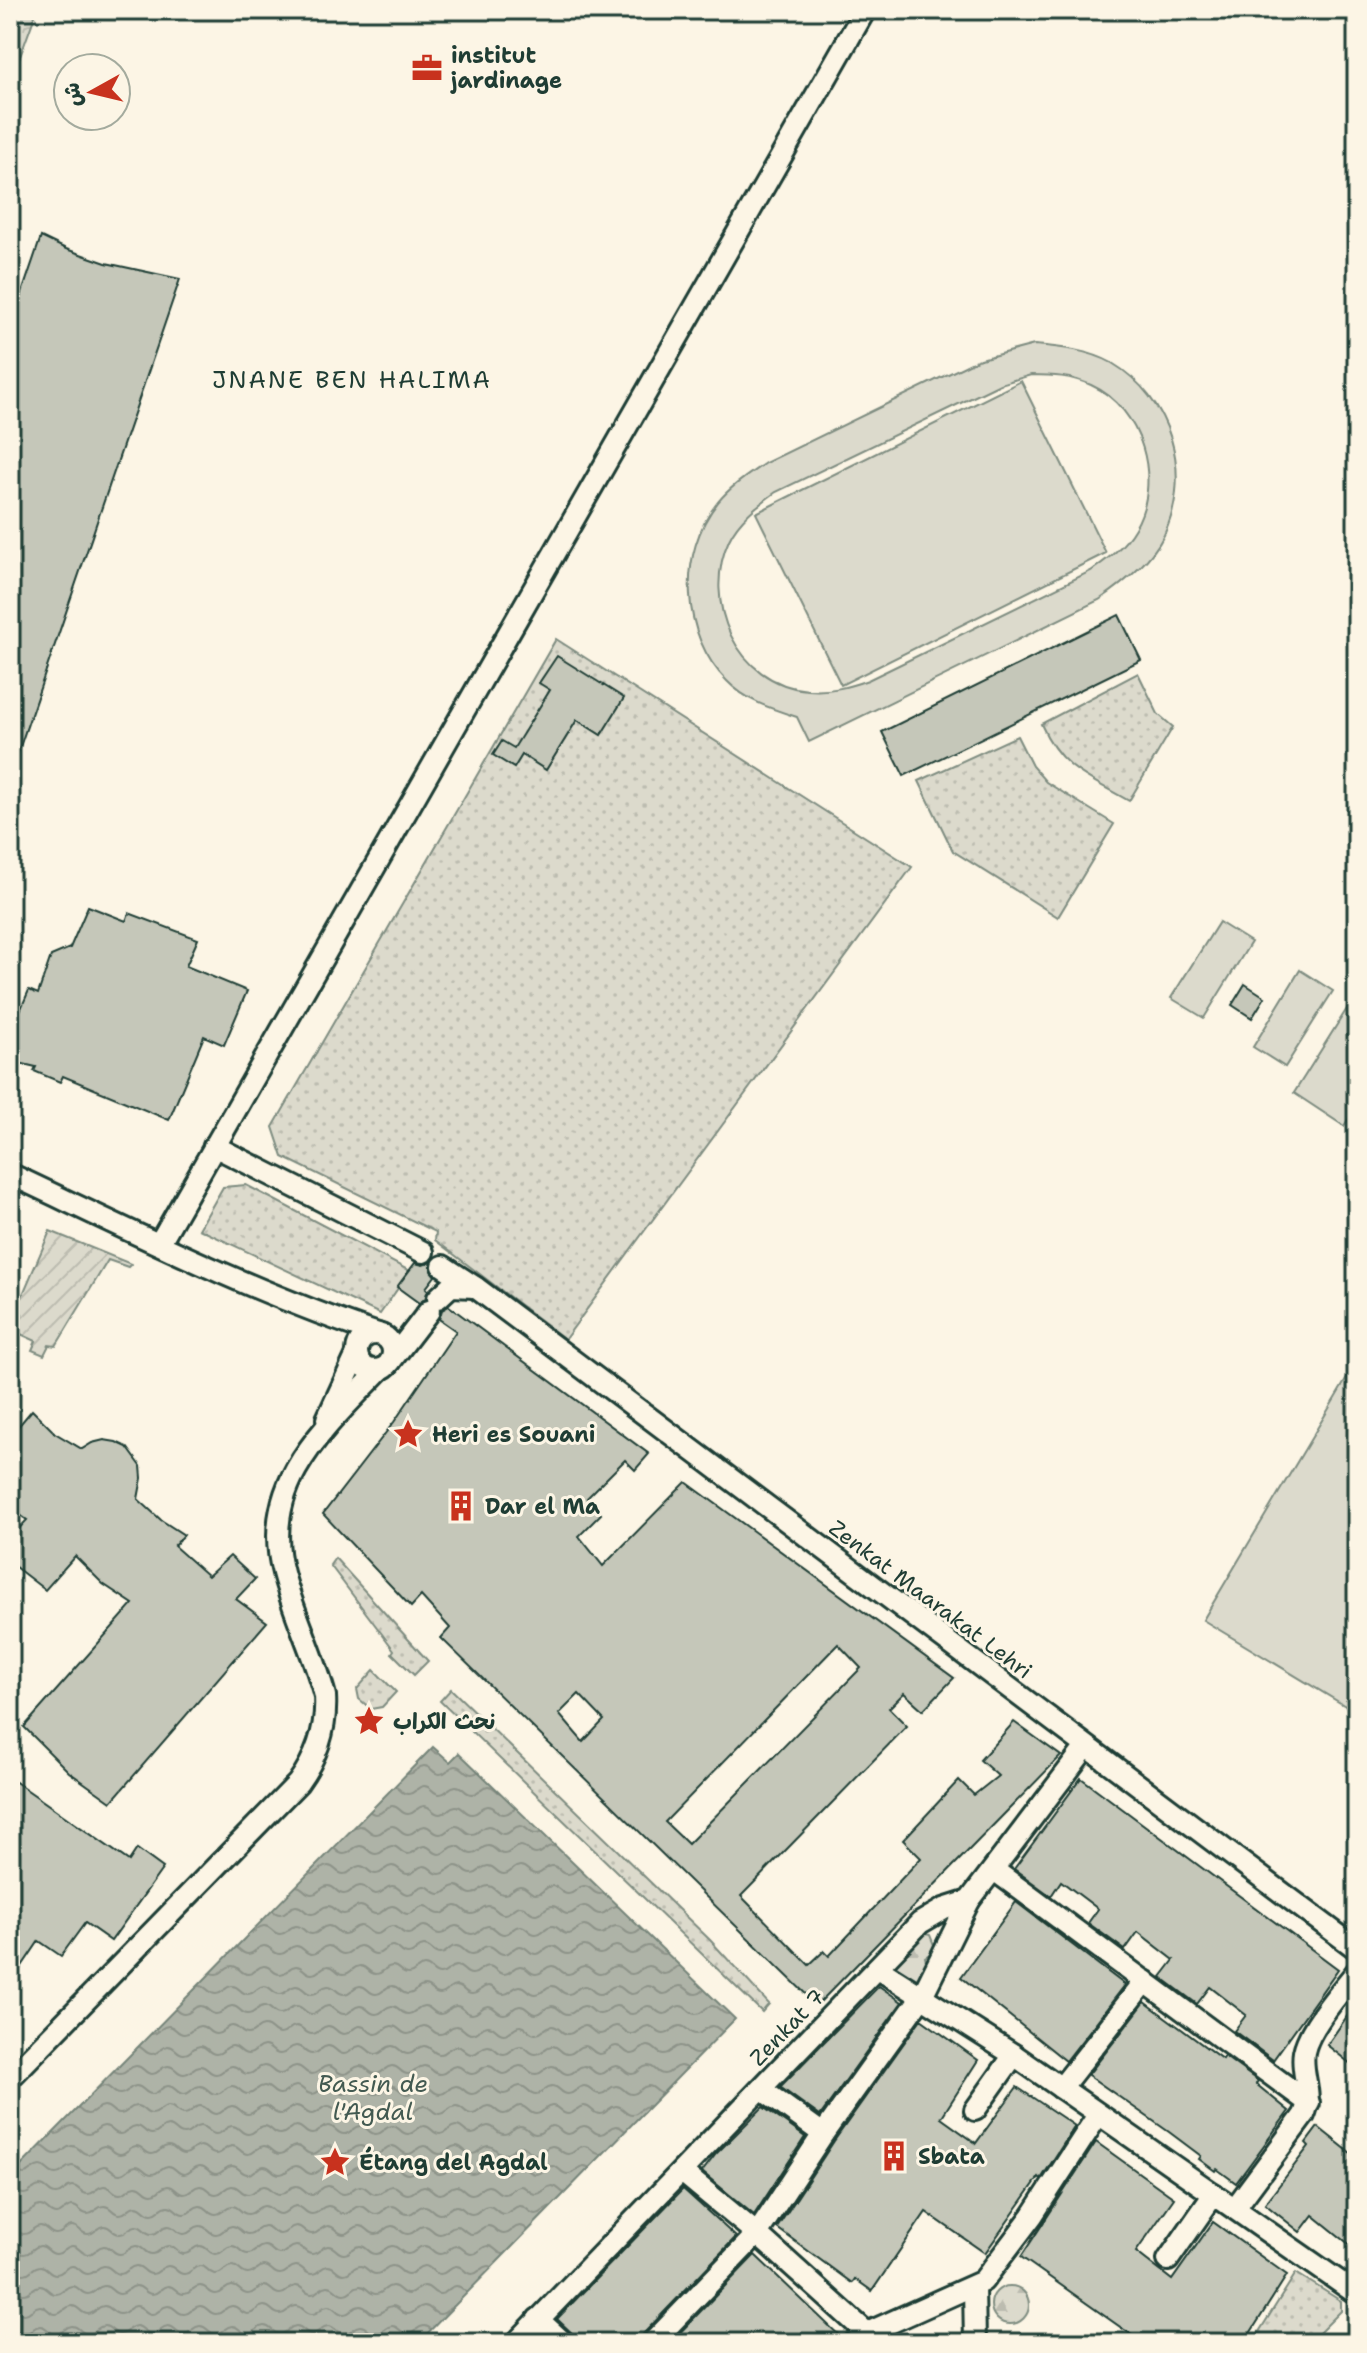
<svg xmlns="http://www.w3.org/2000/svg" width="1367" height="2353" viewBox="0 0 1367 2353" font-family="'Shantell Sans','Playpen Sans Arabic',sans-serif">
  <style>
    .grass { fill: url(#grass-dots); stroke: #7e8c80; stroke-width: 2 }
    .forest { fill: url(#forest-firs); stroke: #7e8c80; stroke-width: 2 }
    .park { fill: url(#park-crowns); stroke: #7e8c80; stroke-width: 2 }
    .garden { fill: url(#garden-furrows); stroke: #7e8c80; stroke-width: 2 }
    .pitch { fill: #dcdacc; stroke: #7e8c80; stroke-width: 2; fill-rule: evenodd }
    .water { fill: url(#water-waves); stroke: #758479; stroke-width: 2 }
    .building { fill: #c5c7b9; stroke: #1f3d34; stroke-width: 2; fill-rule: evenodd }
    .lines { fill: none; stroke-linecap: round; stroke-linejoin: round }
    .minor-casing { stroke: #1f3d34; stroke-width: 26 }
    .minor { stroke: #fcf5e5; stroke-width: 20 }
    .labels { text-anchor: middle; stroke-width: 6; stroke-linejoin: round; paint-order: stroke }
    .poi-label { font-size: 22px; font-weight: bold; fill: #1f3d34; stroke: #fcf5e5; text-anchor: start }
    .street-label { font-size: 22px; fill: #1f3d34; stroke: #fcf5e5 }
    .neighbourhood-label { font-size: 24px; letter-spacing: 2px; fill: #1f3d34; stroke: #fcf5e5 }
    .water-label { font-size: 24px; font-style: italic; fill: #435a51; stroke: #fcf5e5 }
  </style>
  <defs>
    <pattern id="grass-dots" width="8" height="8" patternUnits="userSpaceOnUse" patternTransform="scale(2)"><rect width="8" height="8" fill="#dcdacc"/><path d="M2 2h.1M6 6h.1" fill="none" stroke="#bcbcb0" stroke-width="1.8" stroke-linecap="round"/></pattern>
    <pattern id="forest-firs" width="22" height="20" patternUnits="userSpaceOnUse" patternTransform="scale(2)"><rect width="22" height="20" fill="#dcdacc"/><path d="M5 1l3.5 6h-7zM16 11l3.5 6h-7z" fill="#bcbcb0"/></pattern>
    <pattern id="park-crowns" width="20" height="18" patternUnits="userSpaceOnUse" patternTransform="scale(2)"><rect width="20" height="18" fill="#dcdacc"/><path d="M2 6a3 3 0 1 1 6 0M12 15a3 3 0 1 1 6 0" fill="none" stroke="#bcbcb0"/></pattern>
    <pattern id="garden-furrows" width="10" height="10" patternUnits="userSpaceOnUse" patternTransform="scale(2)"><rect width="10" height="10" fill="#dcdacc"/><path d="M-1 1l2-2M0 10L10 0M9 11l2-2" fill="none" stroke="#bcbcb0"/></pattern>
    <pattern id="water-waves" width="16" height="10" patternUnits="userSpaceOnUse" patternTransform="scale(2)"><rect width="16" height="10" fill="#aeb3a7"/><path d="M0 5q4-4 8 0t8 0" fill="none" stroke="#8d9389"/></pattern>
  </defs>
  <rect width="100%" height="100%" fill="#fcf5e5"/>
  <filter id="ink" filterUnits="userSpaceOnUse"><feTurbulence type="fractalNoise" baseFrequency=".0125" numOctaves="2"/><feDisplacementMap in="SourceGraphic" scale="16" xChannelSelector="R" yChannelSelector="G"/><feConvolveMatrix kernelMatrix="1 2 1 2 8 2 1 2 1" color-interpolation-filters="sRGB"/></filter>
  <g filter="url(#ink)">
    <g class="grass">
      <polygon points="556,639 912,867 565,1339 435,1240 436,1232 283,1157 273,1127"/>
      <path d="M1138,673l20,41 15,13 -44,74c-41,-24 -68,-31 -88,-77z"/>
      <polygon points="1017,736 1032,766 1046,782 1114,824 1058,917 953,851 919,781"/>
      <polygon points="246,1185 410,1271 380,1314 199,1229 223,1187"/>
      <polygon points="335,1558 428,1661 414,1675 392,1653 394,1650 330,1565"/>
      <polygon points="374,1670 396,1692 382,1707 371,1709 359,1699 357,1689"/>
      <polygon points="451,1689 710,1940 769,2004 762,2012 440,1701"/>
      <polygon points="1296,2273 1341,2301 1341,2311 1309,2343 1252,2343"/>
    </g>
    <g class="forest">
      <path d="M922,1933l8,2 4,10 -3,8 -6,4 2,8 -7,15 -5,3 -22,-14c0,-10 8,-18 18,-20l-1,-3z"/>
      <circle cx="1010" cy="2305" r="19"/>
    </g>
    <polygon class="park" points="10,10 37,10 10,84"/>
    <polygon class="garden" points="50,1231 131,1264 128,1267 108,1260 56,1346 49,1345 44,1355 32,1350 36,1341 14,1331 22,1314 17,1308"/>
    <g class="pitch">
      <path d="M1034,345c25,2 55,5 78,18 59,35 81,110 52,172 -14,28 -41,49 -65,65l-290,142 -12,-25c-25,-8 -51,-16 -70,-36 -46,-46 -50,-128 -9,-179 13,-16 30,-27 47,-39l212,-103zM1031,375c22,0 40,1 60,10 51,23 72,96 44,143 -11,19 -26,30 -44,43l-223,109c-20,7 -38,12 -60,10 -72,-6 -107,-89 -79,-150 10,-21 29,-35 47,-48l224,-108z"/>
      <polygon points="1021,381 1106,553 841,685 756,513"/>
      <polygon points="1219,922 1251,942 1204,1018 1171,998"/>
      <polygon points="1300,970 1333,991 1285,1067 1253,1047"/>
      <polygon points="1355,996 1357,998 1357,1105 1344,1126 1294,1093"/>
      <polygon points="1356,1363 1357,1364 1357,1713 1203,1620"/>
    </g>
    <polygon class="water" points="433,1747 450,1762 459,1753 735,2019 418,2343 10,2343 10,2177"/>
    <g class="building">
      <polygon points="41,237 66,249 106,263 180,279 12,770 10,769 10,328"/>
      <polygon points="1119,615 1141,660 904,776 882,732"/>
      <polygon points="557,656 624,698 601,735 577,720 546,770 522,755 514,768 493,755 502,741 514,748 550,690 539,683"/>
      <polygon points="88,906 126,921 129,913 198,939 186,966 247,991 224,1045 204,1036 169,1120 63,1076 60,1082 34,1071 36,1067 10,1061 10,1034 29,990 38,994 51,956 70,948"/>
      <polygon points="1245,984 1265,997 1252,1018 1232,1005"/>
      <polygon points="431,1262 431,1271 435,1276 426,1288 428,1290 425,1299 419,1303 397,1287 415,1263 423,1265"/>
      <path d="M449,1306l200,148 -14,16 -10,-10 -38,38 14,16 -22,22 24,30 83,-84 268,196 -31,32 -19,-17 -15,15 18,18 -166,170 68,69 15,-14 5,5 92,-98 -18,-18 56,-60 15,15 24,-19 -18,-16 34,-38 47,34 -244,249 -376,-367 9,-10 -29,-32 -10,11 -88,-93 71,-92 62,-91 -17,-12 3,-9zM838,1644l23,24 -173,176 -23,-22zM579,1694l25,26 -21,22 -24,-28z"/>
      <polygon points="32,1410 55,1433 82,1449 92,1443 104,1440 116,1442 127,1447 141,1466 142,1478 138,1499 161,1520 184,1535 174,1546 208,1576 230,1556 255,1579 236,1599 267,1622 111,1802 69,1772 24,1727 133,1604 103,1584 75,1556 45,1590 10,1563 10,1538 27,1520 10,1508 10,1436"/>
      <polygon points="10,1778 129,1861 137,1849 163,1868 111,1941 85,1923 61,1956 39,1941 10,1984"/>
      <polygon points="1081,1778 1338,1969 1273,2060 1234,2031 1246,2015 1210,1987 1197,2004 1161,1977 1174,1960 1138,1932 1125,1950 1088,1923 1098,1909 1061,1881 1051,1896 1014,1869"/>
      <polygon points="1016,1902 1125,1985 1066,2061 961,1977"/>
      <polygon points="879,1986 902,2002 820,2116 780,2087"/>
      <polygon points="1145,2002 1222,2059 1224,2056 1258,2081 1256,2084 1289,2111 1236,2183 1217,2169 1215,2171 1199,2159 1201,2156 1169,2132 1088,2075"/>
      <polygon points="1357,2002 1357,2069 1327,2045"/>
      <polygon points="921,2019 978,2060 941,2118 976,2143 1017,2087 1075,2126 1041,2179 1039,2177 985,2253 926,2212 872,2291 855,2279 852,2283 777,2228 834,2141"/>
      <polygon points="763,2107 805,2137 754,2215 702,2172 716,2154"/>
      <polygon points="1318,2127 1357,2158 1357,2234 1349,2244 1313,2215 1300,2232 1265,2204 1309,2146 1306,2143"/>
      <polygon points="1096,2142 1174,2198 1136,2252 1172,2280 1213,2222 1287,2275 1244,2343 1143,2343 1021,2257"/>
      <polygon points="683,2189 736,2237 643,2334 639,2343 577,2343 573,2334 557,2319"/>
      <polygon points="755,2255 842,2338 841,2343 670,2343"/>
    </g>
    <g class="lines">
      <g class="minor-casing">
        <g id="minor">
          <polyline points="214,1146 423,1252"/>
          <path d="M10,1174c121,57 242,118 368,160"/>
          <polyline points="159,1244 865,10"/>
          <polyline points="443,1266 475,1287 1357,1949"/>
          <polyline points="438,1298 451,1286 475,1287"/>
          <circle cx="375" cy="1352" r="18"/>
          <polyline points="390,1362 429,1311"/>
          <polyline points="327,1419 357,1354"/>
          <polyline points="994,1870 1309,2103"/>
          <polyline points="877,1968 1014,2055 1357,2294"/>
          <path d="M10,2078l288,-295c19,-26 29,-54 27,-87 -11,-42 -31,-81 -42,-123 -24,-90 42,-145 98,-204"/>
          <polyline points="1061,2088 1145,1981"/>
          <polyline points="761,2089 823,2134"/>
          <polyline points="975,2110 1014,2055"/>
          <polyline points="682,2172 757,2234 867,2333"/>
          <path d="M1235,2208l69,-93c10,-22 -4,-41 0,-63 5,-25 37,-61 53,-81"/>
          <polyline points="1168,2260 1214,2194"/>
          <polyline points="974,2286 975,2343"/>
          <polyline points="538,2319 564,2343"/>
          <polyline points="516,2343 920,1923 944,1909 969,1901 1086,1747"/>
          <polyline points="652,2343 757,2234 823,2134 922,1996 969,1901"/>
          <polyline points="854,2343 867,2333 983,2281 1032,2216 1098,2115"/>
        </g>
      </g>
      <use href="#minor" class="minor"/>
    </g>
  </g>
  <defs>
    <g id="office-bare" transform="scale(2.4)"><path d="M-6-3h4V-5.5h4V-3h4V5H-6ZM-1-4.5V-3h2v-1.5ZM-6 0V1H6V0Z" fill="#c8321e" stroke="#fcf5e5" stroke-width="2.5" paint-order="stroke"/></g>
    <g id="sight-bare" transform="scale(2.4)"><path d="M0-6L1.8-2.2L6-1.7L2.9 1.2L3.7 5.4L0 3.3L-3.7 5.4L-2.9 1.2L-6-1.7L-1.8-2.2Z" fill="#c8321e" stroke="#fcf5e5" stroke-width="2.5" paint-order="stroke"/></g>
    <g id="building-bare" transform="scale(2.4)"><path d="M-4-6H4V6H1V3H-1V6H-4ZM-2.5-4.3h1.7v1.8h-1.7ZM.8-4.3h1.7v1.8H.8ZM-2.5-1h1.7V.8h-1.7ZM.8-1h1.7V.8H.8Z" fill="#c8321e" stroke="#fcf5e5" stroke-width="2.5" paint-order="stroke"/></g>
  </defs>
  <g fill-rule="evenodd">
    <use href="#office-bare" x="427" y="68"/>
    <use href="#sight-bare" x="408" y="1434"/>
    <use href="#building-bare" x="461" y="1506"/>
    <use href="#sight-bare" x="369" y="1721"/>
    <use href="#building-bare" x="894" y="2156"/>
    <use href="#sight-bare" x="335" y="2162"/>
  </g>
  <g class="labels">
    <g class="poi-label">
      <text x="451" y="63">institut<tspan x="451" dy="25">jardinage</tspan></text>
      <text x="432" y="1442">Heri es Souani</text>
      <text x="485" y="1514">Dar el Ma</text>
      <text x="393" y="1729">نحث الكراب</text>
      <text x="918" y="2164">Sbata</text>
      <text x="359" y="2170">Étang del Agdal</text>
    </g>
    <g class="street-label">
      <text transform="translate(931 1599) rotate(37)" y="8">Zenkat Maarakat Lehri</text>
      <text transform="translate(787 2027) rotate(-46)" y="8">Zenkat 7</text>
    </g>
    <g class="neighbourhood-label">
      <text x="352" y="388">JNANE BEN HALIMA</text>
    </g>
    <g class="water-label">
      <text x="373" y="2092">Bassin de<tspan x="373" dy="28">l'Agdal</tspan></text>
    </g>
  </g>
  <rect width="1367" height="2353" fill="none" stroke="#fcf5e5" stroke-width="40"/>
  <rect x="20" y="20" width="1327" height="2313" fill="none" stroke="#1f3d34" stroke-width="3" filter="url(#ink)"/>
  <g transform="translate(92 92) rotate(262)"><circle r="38" fill="#fcf5e5" stroke="#a4ab9e" stroke-width="2"/>
  <path d="M0-6L14 30L0 20L-14 30Z" fill="#c8321e"/>
  <text y="-12" font-size="22" font-weight="bold" text-anchor="middle" fill="#1f3d34">ش</text>
  </g>
</svg>
